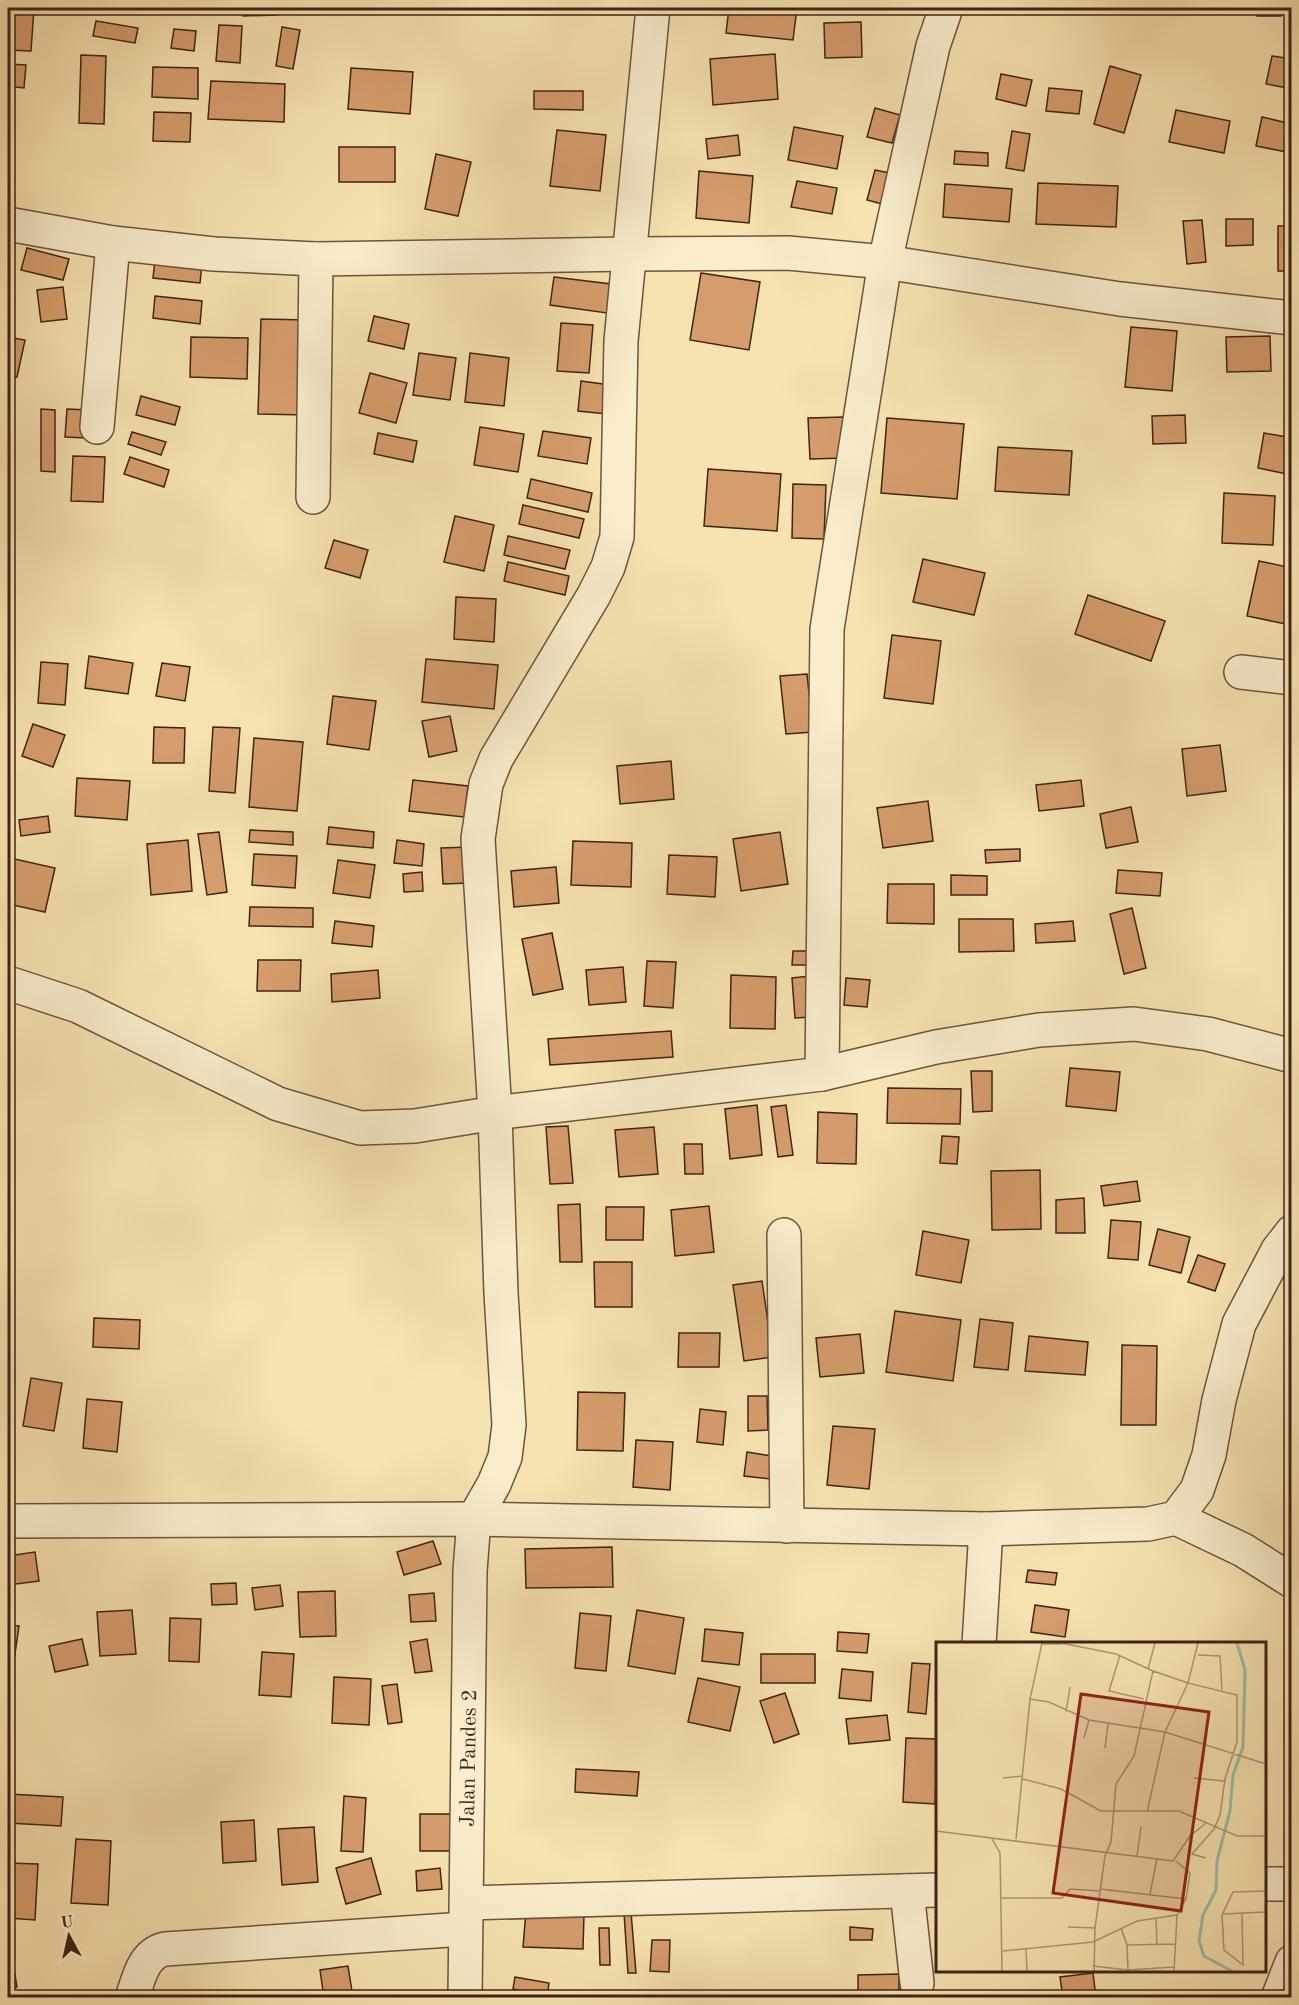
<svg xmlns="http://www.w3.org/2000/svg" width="1299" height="2005" viewBox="0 0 1299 2005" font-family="'Old Standard TT',serif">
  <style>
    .building { fill: #d69d6c; stroke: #3f2318; stroke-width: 1.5 }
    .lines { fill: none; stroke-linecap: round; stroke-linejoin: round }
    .street-casing { stroke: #6d533e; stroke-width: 36 }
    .street { stroke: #f9edcc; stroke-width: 33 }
    .labels { text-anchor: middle; stroke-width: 6; stroke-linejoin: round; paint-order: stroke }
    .street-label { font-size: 21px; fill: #3f2318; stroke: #f9edcc }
    .inset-river { fill: none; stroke: #9dbeab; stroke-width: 3 }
    .inset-road { fill: none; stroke: #ad9673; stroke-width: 1.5 }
    .view { fill: #8f2418; fill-opacity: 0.15; stroke: #8f2418; stroke-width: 3 }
    .inset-edge { fill: none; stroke: #3f2318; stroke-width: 3 }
  </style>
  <rect width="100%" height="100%" fill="#f6e3b0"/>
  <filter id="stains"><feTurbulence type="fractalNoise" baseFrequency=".00333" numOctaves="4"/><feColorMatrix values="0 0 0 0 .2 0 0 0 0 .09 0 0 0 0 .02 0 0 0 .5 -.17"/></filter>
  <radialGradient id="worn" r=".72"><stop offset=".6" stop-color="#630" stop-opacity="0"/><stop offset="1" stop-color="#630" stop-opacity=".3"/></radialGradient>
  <g class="building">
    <polygon points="8,8 34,8 31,51 8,50"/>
    <polygon points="243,8 277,8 277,15 243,16"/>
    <polygon points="729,8 797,8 793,40 726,33"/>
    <polygon points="1003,8 1034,8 1034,10 1002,9"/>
    <rect x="1257" y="8" width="24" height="8"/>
    <polygon points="96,21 138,28 135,43 93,36"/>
    <polygon points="861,22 862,57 825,58 824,23"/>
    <polygon points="219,25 242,26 240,63 216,61"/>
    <polygon points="282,27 300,30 293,69 276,66"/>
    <polygon points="174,29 196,31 194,51 171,48"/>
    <polygon points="775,54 778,99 713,105 710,59"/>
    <polygon points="81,55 106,56 104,124 79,123"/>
    <polygon points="1272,56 1292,59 1288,88 1266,84"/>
    <polygon points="8,64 26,65 24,88 8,86"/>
    <polygon points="1110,66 1141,75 1124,133 1094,124"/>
    <polygon points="153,67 198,68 198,99 152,97"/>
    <polygon points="351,68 413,72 410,114 348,109"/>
    <polygon points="1001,74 1032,80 1026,106 996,99"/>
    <polygon points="211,81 285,84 284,122 208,119"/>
    <polygon points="1049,88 1082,91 1079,114 1046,111"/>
    <polygon points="534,91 583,91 583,110 534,109"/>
    <polygon points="875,108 900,115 892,143 867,137"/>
    <polygon points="1176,110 1230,121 1224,153 1169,142"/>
    <polygon points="154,112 191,113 190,142 153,141"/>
    <polygon points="1262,117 1292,124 1292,153 1256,146"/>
    <polygon points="794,127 843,136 837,169 788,160"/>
    <polygon points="557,130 606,135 600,191 550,186"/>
    <polygon points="1012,131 1030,134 1024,171 1006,168"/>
    <polygon points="738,135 740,155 708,159 706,139"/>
    <rect x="339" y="147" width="56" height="35"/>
    <polygon points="955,151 988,153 988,166 954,164"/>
    <polygon points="436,154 471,162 458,216 425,209"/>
    <polygon points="875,170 895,174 886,205 867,200"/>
    <polygon points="699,171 753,176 749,223 696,218"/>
    <polygon points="797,181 837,188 832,214 791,207"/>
    <polygon points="1038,183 1118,186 1116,227 1036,224"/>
    <polygon points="945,184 1012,189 1009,222 943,217"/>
    <polygon points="1226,219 1253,219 1253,245 1226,246"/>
    <polygon points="1202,220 1206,262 1187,264 1183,221"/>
    <rect x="1278" y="226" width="14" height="45"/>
    <polygon points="27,248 69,259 63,280 21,270"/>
    <polygon points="155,260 202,264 200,283 153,278"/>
    <polygon points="701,273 760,282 749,350 690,340"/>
    <polygon points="554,277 611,284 607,313 550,305"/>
    <polygon points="63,287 67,319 41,322 37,290"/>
    <polygon points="155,296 202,301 200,324 153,318"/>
    <polygon points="374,316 409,324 404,349 368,341"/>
    <polygon points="261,319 309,320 306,415 258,414"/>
    <polygon points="561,323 593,325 589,373 557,371"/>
    <polygon points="1131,327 1177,331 1172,391 1125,387"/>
    <polygon points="1270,336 1271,371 1227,372 1226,337"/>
    <polygon points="8,337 25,340 17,377 8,375"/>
    <polygon points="191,337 248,338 247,379 190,377"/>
    <polygon points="419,353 456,358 450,400 413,395"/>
    <polygon points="470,353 509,358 504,406 465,402"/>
    <polygon points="370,373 407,383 396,423 359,413"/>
    <polygon points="581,381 610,385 607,414 578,411"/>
    <polygon points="141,396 180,407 175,425 136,415"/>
    <polygon points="41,409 55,410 55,472 41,471"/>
    <polygon points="67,409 88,410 87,438 65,437"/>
    <polygon points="1185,415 1186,443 1153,444 1152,416"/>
    <polygon points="844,417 845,458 810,459 808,418"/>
    <polygon points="887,418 964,424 957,499 881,493"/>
    <polygon points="480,427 524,434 518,472 474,465"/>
    <polygon points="543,431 591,438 587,464 538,456"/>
    <polygon points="132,432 166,442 161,455 128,444"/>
    <polygon points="378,433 417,441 413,462 374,454"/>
    <polygon points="1264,433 1292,438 1292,475 1258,468"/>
    <polygon points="998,447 1072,451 1069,495 995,491"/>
    <polygon points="73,456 105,457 103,502 71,501"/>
    <polygon points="130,457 169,470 164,487 124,474"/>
    <polygon points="708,469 781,474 777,531 704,526"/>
    <polygon points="531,479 592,493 588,512 527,498"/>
    <polygon points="793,484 826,485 824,539 792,538"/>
    <polygon points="1224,493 1275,496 1273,545 1222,543"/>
    <polygon points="523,505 584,519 579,538 519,524"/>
    <polygon points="455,516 494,525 484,571 444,562"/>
    <polygon points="508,536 570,550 565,569 504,555"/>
    <polygon points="334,540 368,550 360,578 325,568"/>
    <polygon points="923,559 985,573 974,615 913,602"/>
    <polygon points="1259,561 1292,568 1291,625 1247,616"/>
    <polygon points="508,562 569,576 565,595 504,581"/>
    <polygon points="1088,595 1165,621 1151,661 1075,634"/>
    <polygon points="456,597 496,599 494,642 454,639"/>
    <polygon points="892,635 941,641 933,704 884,698"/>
    <polygon points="89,656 133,663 128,694 85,688"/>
    <polygon points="426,659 498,665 494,709 422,702"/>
    <polygon points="41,662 68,664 65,705 38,703"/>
    <polygon points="162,663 190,667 185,701 156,696"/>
    <polygon points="807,674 813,732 786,734 780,676"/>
    <polygon points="333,696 376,701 369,750 327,744"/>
    <polygon points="450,716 457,751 429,757 422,721"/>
    <polygon points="33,724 65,735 53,767 22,756"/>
    <polygon points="154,727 185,728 184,763 153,763"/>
    <polygon points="213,727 240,728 235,793 209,791"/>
    <polygon points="254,738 303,742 297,811 249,807"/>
    <polygon points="1220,745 1226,791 1187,796 1182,749"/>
    <polygon points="671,761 674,799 620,804 617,766"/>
    <polygon points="77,778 130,781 127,820 75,816"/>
    <polygon points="413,780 468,786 464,817 409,811"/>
    <polygon points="1081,780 1084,806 1039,811 1036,785"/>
    <polygon points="928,801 933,841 883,848 877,808"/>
    <polygon points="1131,807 1138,842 1106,848 1100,814"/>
    <polygon points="48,816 50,832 21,836 19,820"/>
    <polygon points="329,827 374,832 373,848 327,844"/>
    <polygon points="250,830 293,832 293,845 249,842"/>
    <polygon points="219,832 227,892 207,895 198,834"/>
    <polygon points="780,832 788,884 741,891 733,839"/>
    <polygon points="188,840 192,891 151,895 147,844"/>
    <polygon points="397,840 424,844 422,866 394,863"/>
    <polygon points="573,841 632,843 631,887 571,885"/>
    <polygon points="469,847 470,883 443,884 441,848"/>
    <polygon points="1020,849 1020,861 986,863 985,850"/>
    <polygon points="254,854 297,856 295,888 252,885"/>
    <polygon points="669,855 717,857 715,897 667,894"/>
    <polygon points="10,858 55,868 45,912 8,904 8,869"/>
    <polygon points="338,860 375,865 370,898 333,893"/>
    <polygon points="556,867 559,903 514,907 511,871"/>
    <polygon points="1118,870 1162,873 1160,896 1116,893"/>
    <polygon points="422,872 423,891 404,892 403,874"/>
    <polygon points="951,875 987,876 987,895 951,895"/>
    <polygon points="888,884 934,884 934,924 887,923"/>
    <polygon points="250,907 313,908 313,927 249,926"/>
    <polygon points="1132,908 1146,968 1124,974 1110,914"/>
    <polygon points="959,919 1013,919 1014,951 959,952"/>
    <polygon points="335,921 374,926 372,947 332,943"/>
    <polygon points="1073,921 1075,941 1036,943 1035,924"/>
    <polygon points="552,933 563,989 533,995 522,939"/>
    <polygon points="793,951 810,951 810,965 792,965"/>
    <polygon points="258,960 301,960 300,991 257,991"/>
    <polygon points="647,961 676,962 673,1008 644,1006"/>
    <polygon points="623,967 626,1002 589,1005 586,970"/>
    <polygon points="378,970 380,998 332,1002 331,974"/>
    <polygon points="731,975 776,977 775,1029 730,1028"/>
    <polygon points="810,976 813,1017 795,1018 792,978"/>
    <polygon points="846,978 870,980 867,1007 844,1005"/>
    <polygon points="671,1031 673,1057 550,1065 548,1039"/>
    <polygon points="1070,1068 1120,1072 1116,1111 1066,1106"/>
    <polygon points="971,1071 992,1071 992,1111 973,1112"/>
    <polygon points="888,1088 961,1089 960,1124 887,1123"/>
    <polygon points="757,1105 762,1155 730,1159 725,1109"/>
    <polygon points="786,1105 793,1155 778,1157 771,1107"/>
    <polygon points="818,1112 857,1114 856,1164 817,1163"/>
    <polygon points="568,1126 573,1183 550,1184 546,1127"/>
    <polygon points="654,1127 658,1174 619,1177 615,1130"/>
    <polygon points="942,1136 959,1137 957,1164 940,1163"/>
    <polygon points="684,1144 702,1144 703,1174 685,1174"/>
    <polygon points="1040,1170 1041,1229 992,1230 991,1171"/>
    <polygon points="1137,1181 1140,1201 1104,1206 1101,1186"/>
    <polygon points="1084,1198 1085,1233 1056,1233 1056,1200"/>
    <polygon points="580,1204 582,1262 560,1262 558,1205"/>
    <polygon points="709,1206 714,1252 675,1256 671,1210"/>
    <polygon points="606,1207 644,1207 643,1240 606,1240"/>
    <polygon points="1111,1220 1141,1222 1138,1260 1108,1258"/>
    <polygon points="1158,1229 1190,1237 1181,1273 1149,1265"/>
    <polygon points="923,1231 969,1240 961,1283 916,1275"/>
    <polygon points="1198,1255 1225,1264 1215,1291 1188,1282"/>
    <polygon points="594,1262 632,1262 632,1307 595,1307"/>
    <polygon points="762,1281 773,1357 744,1361 733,1285"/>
    <polygon points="895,1311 961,1320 953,1381 886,1372"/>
    <polygon points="94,1318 140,1320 139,1349 93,1347"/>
    <polygon points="980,1319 1013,1323 1008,1370 974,1367"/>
    <polygon points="679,1333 720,1333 719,1367 678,1367"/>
    <polygon points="860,1334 864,1373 820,1377 816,1338"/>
    <polygon points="1029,1336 1088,1342 1085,1375 1025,1371"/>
    <polygon points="1122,1345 1157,1346 1156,1425 1121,1425"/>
    <polygon points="31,1378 62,1383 54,1431 23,1426"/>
    <polygon points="578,1392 625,1393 623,1451 577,1450"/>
    <polygon points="748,1396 767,1396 768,1430 748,1431"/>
    <polygon points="87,1399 122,1402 117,1452 83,1448"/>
    <polygon points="700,1409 726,1412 723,1445 697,1442"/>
    <polygon points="833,1426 875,1429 869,1489 827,1485"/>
    <polygon points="636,1440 673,1442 670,1490 633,1487"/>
    <polygon points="747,1452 772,1456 770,1479 744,1476"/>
    <polygon points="433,1541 441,1564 404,1575 397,1552"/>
    <polygon points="612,1547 613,1587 526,1588 525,1549"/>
    <polygon points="35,1552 39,1581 8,1585 8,1556"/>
    <polygon points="1028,1570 1057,1573 1055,1585 1026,1582"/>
    <polygon points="236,1583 237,1604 212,1605 211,1584"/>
    <polygon points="280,1585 283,1606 255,1610 252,1588"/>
    <polygon points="335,1591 336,1636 300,1637 298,1592"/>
    <polygon points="434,1593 436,1621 411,1622 409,1595"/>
    <polygon points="1035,1605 1069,1610 1065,1637 1031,1632"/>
    <polygon points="132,1610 136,1654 100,1656 97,1612"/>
    <polygon points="637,1610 684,1618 675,1674 628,1666"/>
    <polygon points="580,1613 611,1616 606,1671 575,1668"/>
    <polygon points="170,1618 201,1619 199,1662 169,1661"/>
    <polygon points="8,1625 19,1626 9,1695 8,1695"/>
    <polygon points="705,1629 743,1633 739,1665 702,1661"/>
    <polygon points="838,1632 869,1634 867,1653 837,1651"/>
    <polygon points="82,1639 88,1665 55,1672 49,1646"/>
    <polygon points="427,1639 432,1671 415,1673 410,1642"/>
    <polygon points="262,1652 294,1654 291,1697 259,1695"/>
    <rect x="761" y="1654" width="54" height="29"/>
    <polygon points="912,1663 930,1664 926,1714 908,1712"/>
    <polygon points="842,1669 873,1672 871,1701 839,1698"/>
    <polygon points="334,1677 371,1679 369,1725 332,1723"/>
    <polygon points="698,1678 740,1687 730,1731 688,1722"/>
    <polygon points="397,1684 402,1722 388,1724 382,1686"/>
    <polygon points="785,1693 799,1734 774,1743 760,1701"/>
    <polygon points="887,1715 890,1740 849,1744 846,1719"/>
    <polygon points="906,1738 938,1739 935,1804 903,1802"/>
    <polygon points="576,1769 639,1772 637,1796 575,1792"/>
    <polygon points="8,1794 63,1797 61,1826 8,1823"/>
    <polygon points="344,1796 366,1798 363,1852 341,1851"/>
    <rect x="420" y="1814" width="31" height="37"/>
    <polygon points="254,1820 256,1861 223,1863 221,1822"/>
    <polygon points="314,1827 318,1882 282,1885 278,1829"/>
    <polygon points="76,1839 111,1841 108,1905 71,1903"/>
    <polygon points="371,1858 381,1894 346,1904 336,1868"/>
    <polygon points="8,1863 38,1864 35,1920 8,1918"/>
    <polygon points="440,1868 442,1889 417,1891 416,1871"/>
    <polygon points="526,1911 584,1914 583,1949 523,1947"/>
    <polygon points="631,1912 636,1973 628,1973 624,1913"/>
    <polygon points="850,1927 873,1929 872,1940 850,1940"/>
    <polygon points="599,1928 609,1928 610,1965 600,1965"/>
    <polygon points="8,1933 17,1987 8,1988"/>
    <polygon points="652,1940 670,1940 669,1972 650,1971"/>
    <polygon points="348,1966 353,1998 324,1998 320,1970"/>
    <polygon points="1093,1973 1096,1998 1063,1998 1060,1977"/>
    <polygon points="899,1974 899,1998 858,1998 858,1975"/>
    <polygon points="515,1977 549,1983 547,1996 513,1989"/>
  </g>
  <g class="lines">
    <g class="street-casing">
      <g id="street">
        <polyline points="8,224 113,243 214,254 316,259 629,254 788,253 885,262 1120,299 1292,318"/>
        <polyline points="97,427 113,243"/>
        <polyline points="313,497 316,259"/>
        <polyline points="1241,672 1292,678"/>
        <polyline points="8,983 78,1006 278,1104 360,1128 415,1126 495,1113 822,1074 936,1047 1039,1030 1134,1024 1208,1034 1292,1056"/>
        <polyline points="822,1074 827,629 885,262 933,46 946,8"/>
        <polyline points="784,1235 787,1526"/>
        <polyline points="1176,1518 1243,1550 1292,1581"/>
        <polyline points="8,1521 474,1519 986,1529 1148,1524 1176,1518 1197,1490 1209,1455 1219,1400 1239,1324 1278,1250 1292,1232"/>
        <polyline points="979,1644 986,1529"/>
        <polyline points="1264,1884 1292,1884"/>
        <polyline points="907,1891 917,1983"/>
        <polyline points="467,1903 938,1890"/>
        <path d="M132,1998c7,-20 11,-44 33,-49l300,-20"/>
        <polyline points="465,1998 470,1571 474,1519 494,1484 505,1457 509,1425 501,1293 495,1113 478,839 486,784 496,759 594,595 608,567 617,537 621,341 653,8"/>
        <polyline points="1278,1998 1292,1962"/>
      </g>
    </g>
    <use href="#street" class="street"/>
  </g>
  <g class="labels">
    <g class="street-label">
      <text transform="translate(468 1758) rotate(-89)" y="7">Jalan Pandes 2</text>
    </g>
  </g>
  <g transform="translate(936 1642)">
    <rect width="330" height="330" fill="#f6e3b0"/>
    <path class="inset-river" d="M296,329l-28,-15 -5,-15 4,-26 13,-25 1,-29 13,-50 3,-36 10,-28 2,-77 -8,-27"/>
    <path class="inset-road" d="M125,1l55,11 37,17 -19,85 -18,28 -5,58 -6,14 -10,72 -1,43M106,2h20M184,13l-11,36 35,8M262,13l22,1 2,34M212,27l7,-26M217,29l35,12 10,-40M94,57l19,3 40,18 76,12 101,32M130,70l4,-25M148,96l5,-18M169,106l3,-24M67,136l20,-2M258,136l30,3M87,137l38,10 40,22h78l58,25h29M211,170l18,-80 23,-49 49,12v47l-12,37 -5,36 -6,14 -22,25 14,4M0,189l237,30 17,-25 16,-13M56,197l8,14 2,118M80,197l14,-140 12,-56M201,214l4,-29M164,247l86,10M214,252l7,-35M66,256h60l8,-9 30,2M306,271l1,52 -19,-15 -2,-35 11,-23 33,-1M286,272l44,-2M220,276l1,26M132,285l27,1M185,286l6,17M191,303l48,-1M191,303l1,25M90,307l1,22M67,309l90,-9 44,-21 40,-6M157,324l35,4 46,-3M238,329l3,-56 9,-16 4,-26 -14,-12"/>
    <path class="view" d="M145,52l128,18 -28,199 -128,-18z"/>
    <rect width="330" height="330" class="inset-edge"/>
  </g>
  <rect width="1299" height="2005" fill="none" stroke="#f6e3b0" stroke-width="30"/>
  <rect x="9" y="9" width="1281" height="1987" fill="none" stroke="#3f2318" stroke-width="3"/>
  <rect x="15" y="15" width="1269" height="1975" fill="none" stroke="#3f2318" stroke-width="1.5"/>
  <g transform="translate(69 1936) rotate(352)" stroke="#f9edcc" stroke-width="4.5" paint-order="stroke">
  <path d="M0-4.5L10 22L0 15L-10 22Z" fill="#3f2318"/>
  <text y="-9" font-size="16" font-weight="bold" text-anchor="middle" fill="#3f2318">U</text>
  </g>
  <rect width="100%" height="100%" filter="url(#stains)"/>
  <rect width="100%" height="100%" fill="url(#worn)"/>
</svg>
